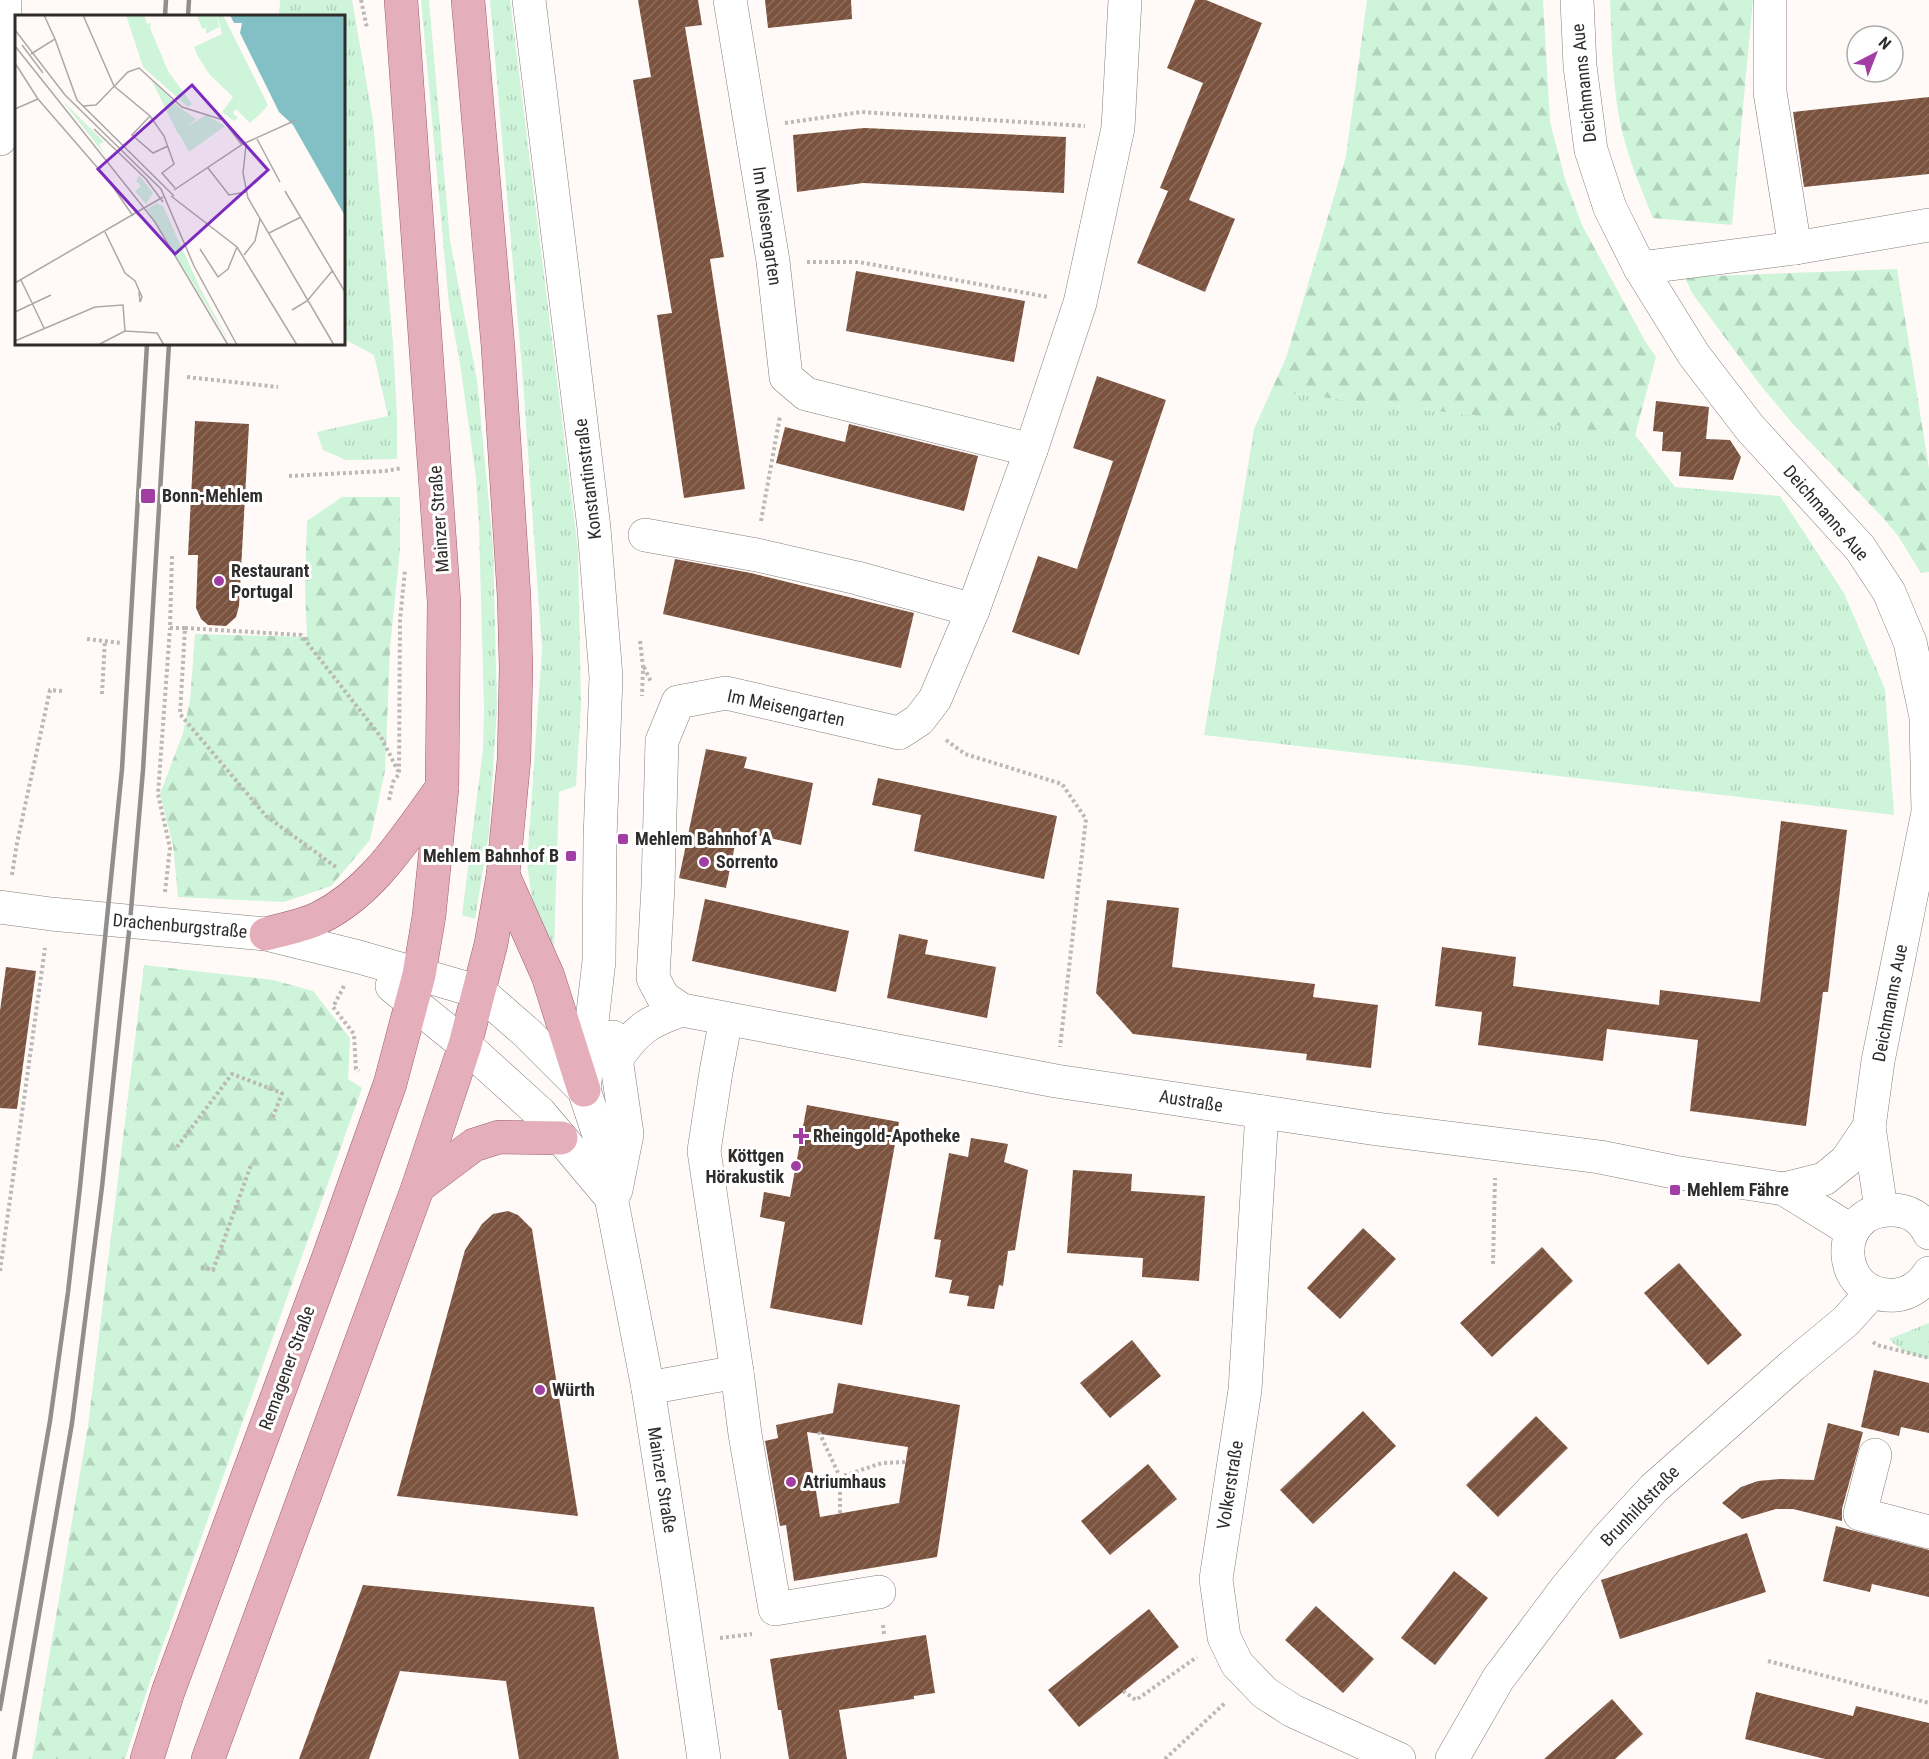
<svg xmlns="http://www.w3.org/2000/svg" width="1929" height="1759" viewBox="0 0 1929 1759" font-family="'Roboto Condensed',sans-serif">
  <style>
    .grass { fill: url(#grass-tufts) }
    .forest { fill: url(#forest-firs) }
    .building { fill: url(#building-hatch); fill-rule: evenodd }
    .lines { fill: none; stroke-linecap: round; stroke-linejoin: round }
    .minor-casing { stroke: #837e7c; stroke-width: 34 }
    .major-casing { stroke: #9a5e6c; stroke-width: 34 }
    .path { stroke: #bcb8b6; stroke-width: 4; stroke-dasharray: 3 3; stroke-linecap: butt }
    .minor { stroke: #fff; stroke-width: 33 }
    .major { stroke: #e5aebb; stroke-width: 33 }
    .rail { stroke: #918e8c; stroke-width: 4.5 }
    .poi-dot { fill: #a13da3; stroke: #fff; stroke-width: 2 }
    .labels { text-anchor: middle; stroke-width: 6; stroke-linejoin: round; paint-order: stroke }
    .street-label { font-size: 18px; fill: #2f2d2c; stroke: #fff }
    .poi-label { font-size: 18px; font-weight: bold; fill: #2f2d2c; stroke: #fff; text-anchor: start }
    .inset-river { fill: none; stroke: #83c0c5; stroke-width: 3 }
    .inset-road { fill: none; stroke: #aca8a6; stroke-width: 1.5 }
    .view { fill: #7b2cbf; fill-opacity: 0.15; stroke: #7b2cbf; stroke-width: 3 }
    .inset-edge { fill: none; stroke: #2f2d2c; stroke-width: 3 }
  </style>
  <defs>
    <pattern id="grass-tufts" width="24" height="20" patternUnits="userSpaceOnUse" patternTransform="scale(1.5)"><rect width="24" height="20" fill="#cef4da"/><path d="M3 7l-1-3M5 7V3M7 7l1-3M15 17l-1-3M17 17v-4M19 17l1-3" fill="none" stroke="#b1d2bb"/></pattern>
    <pattern id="forest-firs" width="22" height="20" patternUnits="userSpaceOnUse" patternTransform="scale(1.5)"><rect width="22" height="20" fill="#cef4da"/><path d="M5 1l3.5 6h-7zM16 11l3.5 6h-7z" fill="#b1d2bb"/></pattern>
    <pattern id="building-hatch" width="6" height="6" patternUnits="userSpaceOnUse" patternTransform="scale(1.5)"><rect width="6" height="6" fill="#7a523d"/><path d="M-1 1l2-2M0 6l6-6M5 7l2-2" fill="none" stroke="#8c6e5e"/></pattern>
  </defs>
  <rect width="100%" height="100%" fill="#fffaf8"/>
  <g class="grass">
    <polygon points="280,0 352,0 373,120 393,343 397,416 397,459 346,460 323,450 317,432 388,416 374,355 344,339 344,16 279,16"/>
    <polygon points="421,0 429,0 450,241 477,380 493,546 497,707 489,833 475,919 462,915 483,749 484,708 479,526 476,478 460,363 449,305"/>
    <polygon points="490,0 510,0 578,550 581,706 576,786 559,792 554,951 532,899 527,864 542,650 522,368"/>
    <polygon points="1287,393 1635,435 1675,487 1780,496 1844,593 1885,689 1894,815 1204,735 1254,429 1257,422"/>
    <path d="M1929,1323v36c-15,-3 -29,-8 -40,-20z"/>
  </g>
  <g class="forest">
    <polygon points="1367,0 1543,0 1550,122 1565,179 1582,225 1645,341 1656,357 1635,435 1287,393 1257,422 1286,358 1346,156"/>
    <path d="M1610,0h143l-21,225 -79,-7c-11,-27 -23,-55 -30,-83 -11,-44 -11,-90 -13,-135z"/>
    <polygon points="1897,269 1929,469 1929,572 1921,573 1898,536 1884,519 1792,423 1758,382 1692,293 1685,277"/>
    <polygon points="342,497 400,497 400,549 390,648 385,771 370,840 331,886 284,902 178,897 173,845 160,794 183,733 190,701 195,634 307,637 305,587 307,521"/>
    <polygon points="144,965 273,980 313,991 350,1038 348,1079 362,1088 150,1681 125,1759 32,1759 88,1426"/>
  </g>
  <g class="building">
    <polygon points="638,0 698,0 702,25 685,27 724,257 710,259 745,489 684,498 657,315 672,313 633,80 651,77"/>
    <polygon points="765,0 851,0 852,19 768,28"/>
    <polygon points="1195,0 1206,0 1262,23 1189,200 1235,219 1205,292 1137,263 1168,191 1160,188 1203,83 1167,68"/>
    <polygon points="1929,97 1929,174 1804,187 1793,112"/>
    <polygon points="864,128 1066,137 1064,193 863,183 797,192 793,135"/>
    <polygon points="856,271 1025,301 1014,362 846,331"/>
    <polygon points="1097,376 1166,400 1079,655 1012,632 1038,556 1077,569 1113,461 1073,448"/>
    <polygon points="1656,401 1709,407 1706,439 1730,440 1741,457 1733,480 1679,476 1681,452 1662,451 1663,432 1653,431"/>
    <polygon points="195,421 249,424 239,606 236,617 226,626 208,625 201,619 196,608 198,555 188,555"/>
    <polygon points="849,424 978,456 964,511 776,463 785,427 845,442"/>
    <polygon points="675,559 751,573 914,613 901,668 663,614"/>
    <polygon points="706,749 747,757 744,768 813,783 801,845 738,831 726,888 679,878"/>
    <polygon points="878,778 1057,816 1044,879 914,851 921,815 872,805"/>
    <polygon points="1781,821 1847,830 1828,992 1823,992 1806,1126 1690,1111 1698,1040 1607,1029 1603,1061 1478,1045 1482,1012 1435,1006 1442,947 1516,957 1513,986 1659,1005 1660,990 1760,1002"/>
    <polygon points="705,899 849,931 836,992 692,961"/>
    <polygon points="1107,900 1179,908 1172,967 1315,984 1313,997 1378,1005 1371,1068 1306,1060 1307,1054 1133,1034 1096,993"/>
    <polygon points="899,934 928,940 925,954 996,967 987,1018 887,998"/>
    <polygon points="6,967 36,971 17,1109 0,1108 0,1011"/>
    <polygon points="807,1105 899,1122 862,1325 770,1308 785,1222 760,1217 764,1192 790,1197"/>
    <polygon points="971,1138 1008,1144 1004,1162 1028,1170 1015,1250 1008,1251 1003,1286 999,1285 994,1309 967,1306 969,1296 949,1293 952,1280 935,1277 941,1240 934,1239 949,1153 968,1157"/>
    <polygon points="1073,1170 1132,1174 1131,1191 1205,1196 1199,1281 1142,1277 1143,1258 1067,1253"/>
    <polygon points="508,1211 518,1215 532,1229 578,1516 397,1496 465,1250 482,1224 493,1214"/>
    <polygon points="1363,1228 1396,1259 1340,1319 1307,1288"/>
    <polygon points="1542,1247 1573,1281 1492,1357 1460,1323"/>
    <polygon points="1679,1263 1742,1335 1708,1365 1644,1293"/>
    <polygon points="1132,1340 1161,1376 1110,1418 1080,1383"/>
    <polygon points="1874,1370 1929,1383 1929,1433 1901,1427 1899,1436 1861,1427"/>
    <path d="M838,1383l122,22 -23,152 -143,24 -8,-56 -6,1 -15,-85 13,-3 -2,-13 57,-12zM807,1432l101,15 -9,56 -79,14z"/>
    <polygon points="1363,1411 1396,1446 1313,1524 1280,1490"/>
    <polygon points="1536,1416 1568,1448 1498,1517 1466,1485"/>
    <polygon points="1828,1423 1863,1432 1842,1509 1842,1521 1793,1509 1776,1509 1742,1519 1722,1503 1741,1487 1758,1481 1780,1479 1814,1480"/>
    <polygon points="1148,1464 1177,1499 1110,1555 1081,1521"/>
    <polygon points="1836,1526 1929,1550 1929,1597 1872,1584 1870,1592 1823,1581"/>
    <polygon points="1747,1533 1766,1592 1620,1639 1601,1580"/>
    <polygon points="1454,1571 1488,1598 1435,1665 1401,1638"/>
    <polygon points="363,1585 594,1607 619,1759 519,1759 506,1681 400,1671 369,1759 299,1759"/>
    <polygon points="1316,1606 1374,1659 1343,1693 1285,1640"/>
    <polygon points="1149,1609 1179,1647 1079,1727 1048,1690"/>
    <polygon points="926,1635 935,1693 914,1696 914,1699 839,1710 847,1759 789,1759 781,1710 778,1710 770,1659"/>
    <polygon points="1756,1692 1853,1716 1856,1706 1929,1723 1929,1759 1825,1759 1745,1739"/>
    <polygon points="1612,1699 1643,1734 1615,1759 1544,1759"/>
  </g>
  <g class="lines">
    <g class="minor-casing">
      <g id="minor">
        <polyline points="529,0 594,528 606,677 600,839 599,961 584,1090"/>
        <polyline points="730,0 773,261 786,377 806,394 1031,450"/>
        <polyline points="1577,0 1580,66 1591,150 1610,208 1640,268 1694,355 1750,428 1860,548 1889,592 1910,642 1926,717 1928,812 1878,1061 1869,1127 1881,1209"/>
        <polyline points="1770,0 1770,92 1795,248"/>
        <polyline points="0,139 5,0"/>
        <polyline points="1640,268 1795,248 1929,225"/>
        <polyline points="645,535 757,555 857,578 973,610"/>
        <polyline points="0,907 51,914 266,934 359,957 480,992 527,1033 584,1090 599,1135 648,1388 678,1581 704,1759"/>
        <polyline points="392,986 465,1045 540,1113 609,1195"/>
        <polyline points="682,1010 663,997 653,978 658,886 662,741 678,702 726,693 899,733 919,720 935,699 973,610 1031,450 1080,303 1118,128 1125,0"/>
        <polyline points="613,1037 627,1134 616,1190"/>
        <path d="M617,1058c21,-30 31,-36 65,-48l374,71 321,48 223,28 74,15 110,17 68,42"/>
        <polyline points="1262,1112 1245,1390 1216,1579 1224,1637 1237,1664 1265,1693 1293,1711 1399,1759"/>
        <polyline points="1784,1189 1824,1179 1846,1161 1869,1127"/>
        <path d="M1929,1233c-7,-15 -21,-23 -37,-23 -61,-2 -58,90 4,85 13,-1 26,-10 33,-22"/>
        <polyline points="737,1372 745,1434 775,1609 879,1592"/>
        <polyline points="648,1388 737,1372 704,1151 716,1072 726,1019"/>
        <polyline points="1875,1455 1860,1514 1929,1532"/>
        <polyline points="1452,1759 1498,1679 1567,1587 1606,1540 1654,1488 1793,1365 1846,1321 1872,1292"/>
      </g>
    </g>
    <g class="major-casing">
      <g id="major">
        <polyline points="503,875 548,976 584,1090"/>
        <path d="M266,934c17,-5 37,-8 53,-16 55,-27 87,-82 123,-130"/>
        <polyline points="418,1187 474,1145 499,1137 561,1138"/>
        <polyline points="147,1759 168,1692 329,1256 390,1084 419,975 429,916 442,788 444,602 401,0"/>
        <polyline points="208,1759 418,1187 465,1045 491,944 503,875 514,759 516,668 514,596 498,347 468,0"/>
      </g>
    </g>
    <g class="path">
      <polyline points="361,0 367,28"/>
      <polyline points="785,123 861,112 1085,126"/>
      <polyline points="807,262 859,262 1048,297"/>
      <polyline points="187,377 278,387"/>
      <polyline points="289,476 385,471 402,468"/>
      <polyline points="761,521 780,416"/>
      <polyline points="172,556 170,628 185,628 180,714 266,816 336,867"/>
      <polyline points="185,628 301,635 381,737 398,771"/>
      <polyline points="87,639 122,643"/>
      <polyline points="640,641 643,667 642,696"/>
      <polyline points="644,667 651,682"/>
      <polyline points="102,694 105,640"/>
      <polyline points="946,740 965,754 1062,784 1086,819 1060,1047"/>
      <polyline points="389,800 393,782 399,774 400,620 405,570"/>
      <polyline points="12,875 17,843 50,690 62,691"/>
      <polyline points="165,892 170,848 158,794 170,628"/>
      <polyline points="344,986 333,1007 354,1034 356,1069 359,1071"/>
      <polyline points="177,1147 232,1074 282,1093 273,1117"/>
      <polyline points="1493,1264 1495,1178"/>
      <polyline points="201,1267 213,1270 251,1165"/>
      <polyline points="0,1271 45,948"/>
      <polyline points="1873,1342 1877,1345 1929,1358"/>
      <polyline points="819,1432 840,1477 882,1463 905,1462"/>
      <polyline points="840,1513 840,1477"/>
      <polyline points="883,1625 884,1634"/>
      <polyline points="720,1638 752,1634"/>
      <polyline points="1768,1661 1929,1703"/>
      <polyline points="1123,1691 1136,1700 1197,1657"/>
      <polyline points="1165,1759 1226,1702"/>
    </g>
    <use href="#minor" class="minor"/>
    <use href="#major" class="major"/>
    <g class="rail">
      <polyline points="165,16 166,0"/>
      <polyline points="188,16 189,0"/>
      <polyline points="0,1709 50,1421 68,1292 80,1187 122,769 147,344"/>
      <polyline points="14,1759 72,1423 102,1187 130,922 143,770 169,344"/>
    </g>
  </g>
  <g class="poi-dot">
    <rect x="140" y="488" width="16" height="16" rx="3"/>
    <circle cx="219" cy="581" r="6"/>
    <rect x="617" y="833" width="12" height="12" rx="3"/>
    <rect x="565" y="850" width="12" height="12" rx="3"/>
    <circle cx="704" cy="862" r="6"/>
    <path d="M798 1127h6v6h6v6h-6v6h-6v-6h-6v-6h6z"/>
    <circle cx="796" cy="1166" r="6"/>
    <rect x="1669" y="1184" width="12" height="12" rx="3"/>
    <circle cx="540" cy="1390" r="6"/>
    <circle cx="791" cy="1482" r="6"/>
  </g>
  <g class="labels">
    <g class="street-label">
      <text transform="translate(1584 83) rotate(-96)" y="6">Deichmanns Aue</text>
      <text transform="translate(767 226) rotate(82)" y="6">Im Meisengarten</text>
      <text transform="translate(588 479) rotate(-97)" y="6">Konstantinstraße</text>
      <text transform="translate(1826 513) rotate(49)" y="6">Deichmanns Aue</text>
      <text transform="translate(439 519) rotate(-94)" y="6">Mainzer Straße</text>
      <text transform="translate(786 708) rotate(12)" y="6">Im Meisengarten</text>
      <text transform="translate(180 926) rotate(5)" y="6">Drachenburgstraße</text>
      <text transform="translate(1890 1003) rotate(-79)" y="6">Deichmanns Aue</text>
      <text transform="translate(1191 1101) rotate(9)" y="6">Austraße</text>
      <text transform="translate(287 1368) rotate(-70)" y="6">Remagener Straße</text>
      <text transform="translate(662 1480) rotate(81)" y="6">Mainzer Straße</text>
      <text transform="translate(1230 1485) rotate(-81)" y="6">Volkerstraße</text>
      <text transform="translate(1640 1506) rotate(-46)" y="6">Brunhildstraße</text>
    </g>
    <g class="poi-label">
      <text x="162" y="502">Bonn-Mehlem</text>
      <text x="231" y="577">Restaurant<tspan x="231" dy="21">Portugal</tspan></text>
      <text x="635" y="845">Mehlem Bahnhof A</text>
      <text x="559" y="862" text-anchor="end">Mehlem Bahnhof B</text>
      <text x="716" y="868">Sorrento</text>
      <text x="813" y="1142">Rheingold-Apotheke</text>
      <text x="784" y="1162" text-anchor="end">Köttgen<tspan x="784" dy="21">Hörakustik</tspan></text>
      <text x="1687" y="1196">Mehlem Fähre</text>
      <text x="552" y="1396">Würth</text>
      <text x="803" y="1488">Atriumhaus</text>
    </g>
  </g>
  <g transform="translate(15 15)">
    <rect width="330" height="330" fill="#fffaf8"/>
    <path d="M202,0h6l45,90 -8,9 -15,-15 -12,14 5,5 -4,3 -12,-9 11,-15 -23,-22 -13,-20 -3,-8 28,-13zM14,43l31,40 44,44 -5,2 6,11zM191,100l19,11 -36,26 -11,-20z" fill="#cef4da"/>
    <path d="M111,0h18l3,9 4,-1 -1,5 18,43 24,33 -4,3 -45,-40zM182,0h20l2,12 -13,7v-6l-4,1zM136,64l28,28 17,12 -18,15zM124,160l14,18 -7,11 -11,-13 6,-5 -5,-5zM142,188l6,3 37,82 31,57 -84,-136z" fill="#cef4da"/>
    <path d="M230,84l15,15 -10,9 -14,-14z" fill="#cef4da"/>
    <path d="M215,0h115v201l-52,-91 -14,-13 -39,-79 2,-10h-8z" fill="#83c0c5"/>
    <path class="inset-river" d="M283,104l47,-41"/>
    <path class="inset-road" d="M68,0l31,71 36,30 14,20 10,28 -12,9 13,15M0,15l50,65 96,94 33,77 43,79M40,24l22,61 97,96M7,30l21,28M0,31l140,176 73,123M16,39l24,-15 -11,-24M0,48l23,36 71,82 24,35M68,91l13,-1 32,-33 11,-4 43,39 41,13 19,25M0,94l23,-10M135,101l-18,19 21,18 15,-7M79,114l52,50 17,23M242,124l23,43M231,130l-3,28 5,25 86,147M193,153l21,27 17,-3M159,175l69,-46 53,-24M270,176l60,101M156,181l66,51 60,98M90,217l20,41 10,8 7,16 -2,5 -1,-10M254,218l32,-16M185,234l18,28 10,-8 9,-22M229,240l11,-14 5,-22M6,265l23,48M0,268l148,-86M277,295l15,-9 26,-31M0,297l36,-17M110,316l32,2 7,12M0,326l80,-34 28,-2 2,26 -27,14"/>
    <path class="view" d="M177,70l76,85 -93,84 -77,-85z"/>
    <rect width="330" height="330" class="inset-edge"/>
  </g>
  <g transform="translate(1875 54) rotate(42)"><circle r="28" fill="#ffffff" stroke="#acabab" stroke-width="1.5"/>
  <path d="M0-4.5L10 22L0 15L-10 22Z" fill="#a13da3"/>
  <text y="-9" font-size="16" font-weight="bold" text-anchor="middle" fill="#2f2d2c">N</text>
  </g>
</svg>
